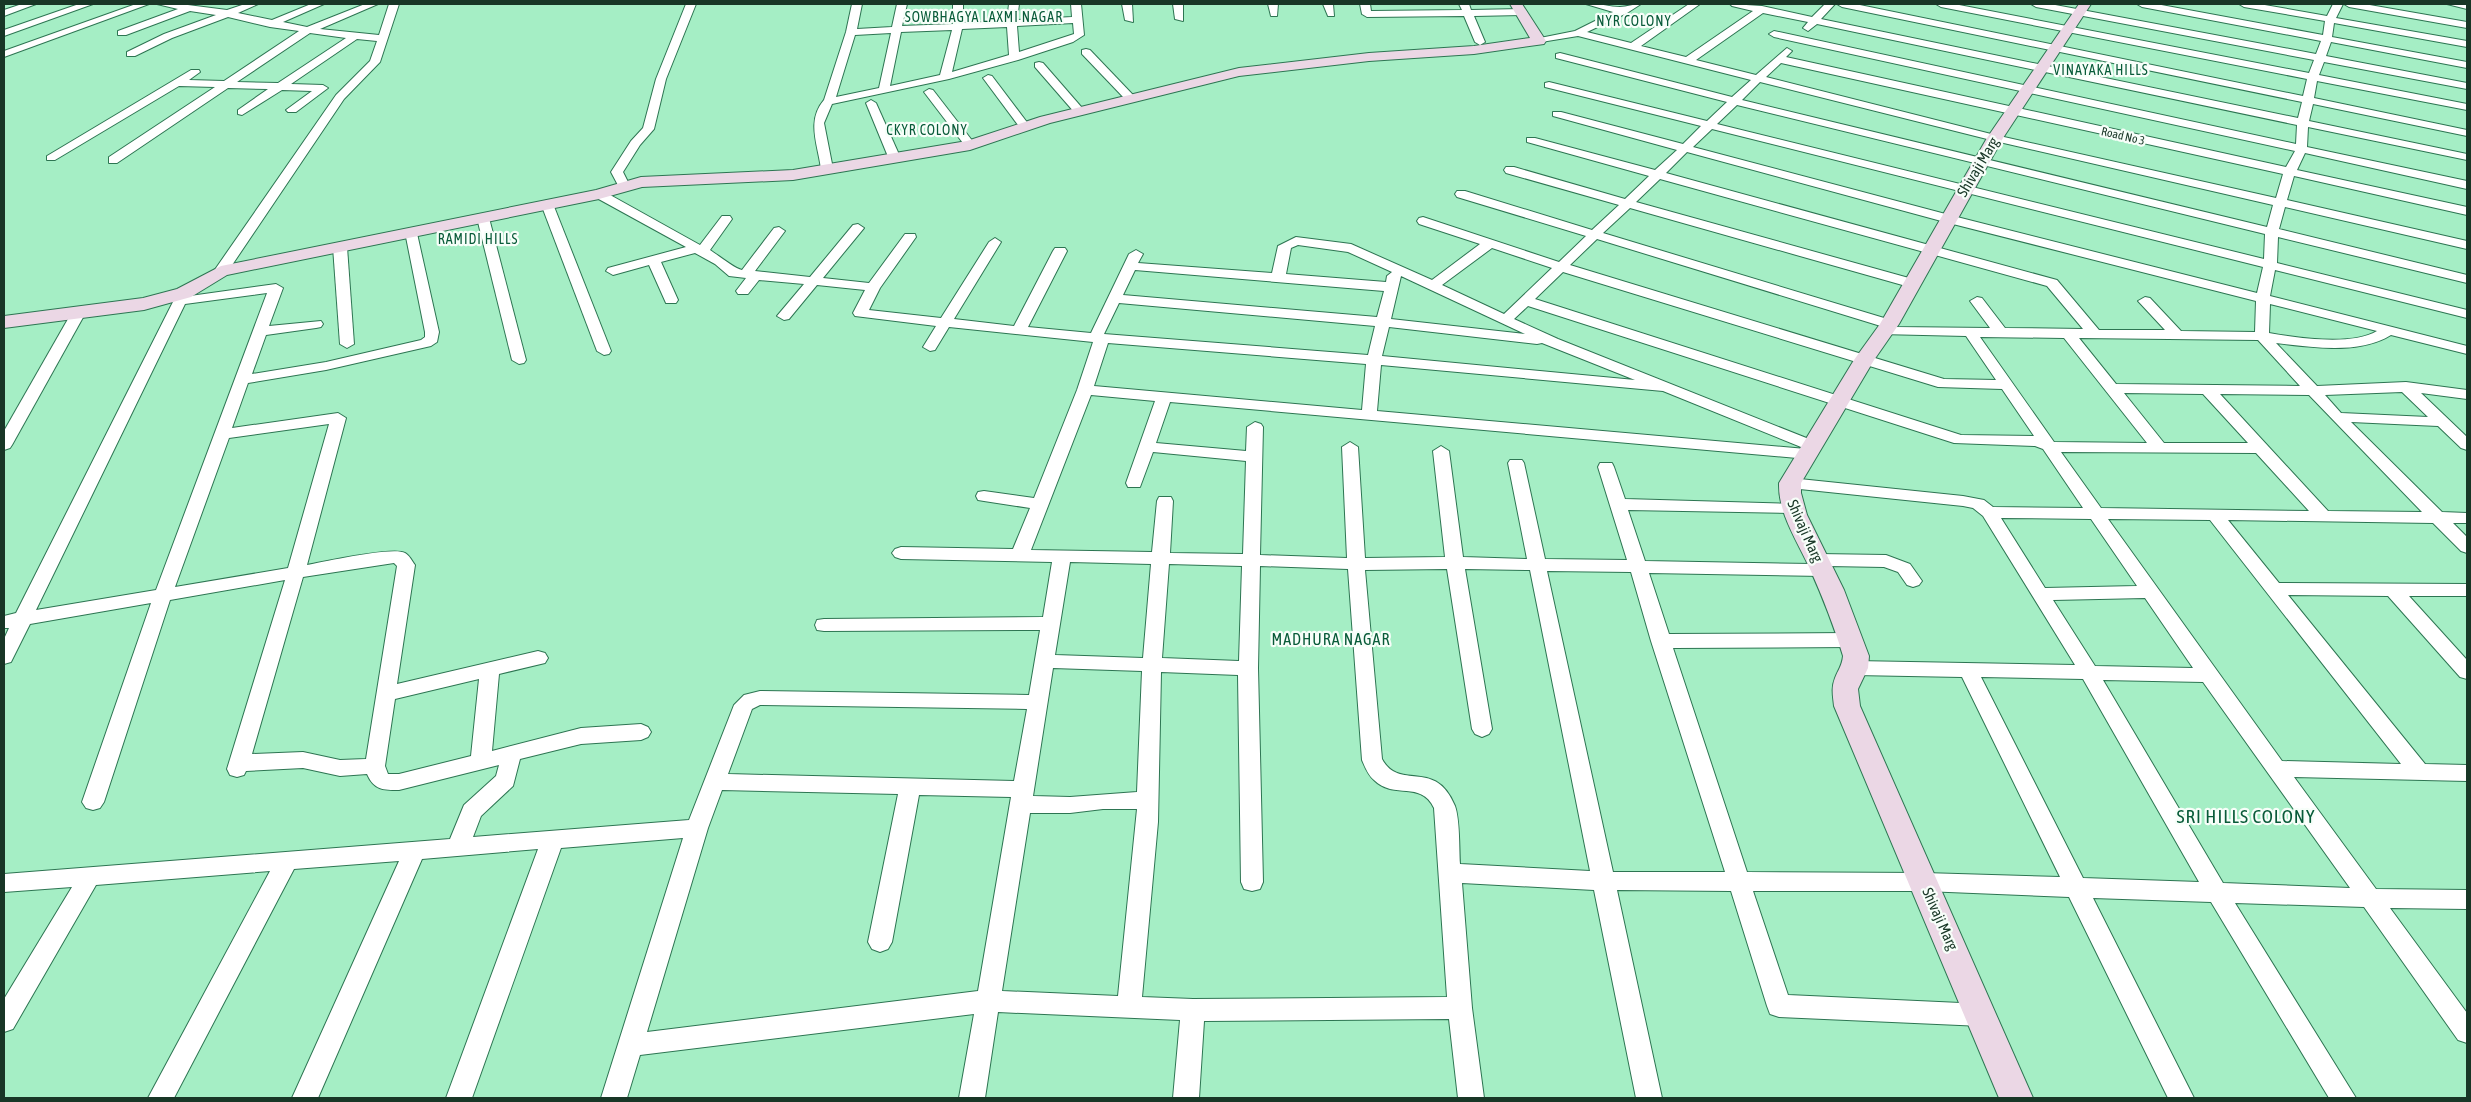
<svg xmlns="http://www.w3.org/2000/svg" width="2471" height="1102" viewBox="0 0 2471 1102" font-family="'Asap Condensed',sans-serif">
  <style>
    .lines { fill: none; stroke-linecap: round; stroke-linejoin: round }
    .street-casing { stroke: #2d7552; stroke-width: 2 }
    .secondary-casing { stroke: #2d7552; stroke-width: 2 }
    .street { fill: #fff; fill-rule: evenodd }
    .secondary { fill: #ebd7e5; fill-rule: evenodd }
    .labels { text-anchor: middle; stroke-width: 4.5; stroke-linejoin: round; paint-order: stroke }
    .far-street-label { font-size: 12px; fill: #183626; stroke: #f7fef9 }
    .far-neighbourhood-label { font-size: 14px; letter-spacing: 1px; fill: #085b39; stroke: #f7fef9 }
    .street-label { font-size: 15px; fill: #183626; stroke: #f7fef9 }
    .neighbourhood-label { font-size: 16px; letter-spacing: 1px; fill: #085b39; stroke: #f7fef9 }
    .near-neighbourhood-label { font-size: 19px; letter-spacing: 1px; fill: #085b39; stroke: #f7fef9 }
  </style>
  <rect width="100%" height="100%" fill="#a5eec5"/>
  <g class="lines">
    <g class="street-casing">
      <g id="street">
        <polygon points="22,4 36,4 4,16 4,10"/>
        <polygon points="79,4 93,4 4,36 4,30"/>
        <polygon points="136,4 149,4 4,57 4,51"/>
        <path d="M157,4h23l47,6 18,-6h13l-20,9 34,7 39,-16h13l-41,18 24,5 58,-23h13l-58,25 59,6 10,-31h10l-19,58 -36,37 -118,175 -5,1 -7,-4 122,-176 34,-34 7,-20 -20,-2 -66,45 32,1 5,3 -32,24h-8l-2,-2 26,-19 -30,-1 -40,25 -4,-1v-4l30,-21 -40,-1 -111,75h-8v-6l106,-70 -36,-1 -124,74h-8v-4l144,-86h8l1,2 -11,8 35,1 75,-50 -29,-4 -42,-10 -56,21 -37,18h-8v-4l37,-18 52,-19 -26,-4 -64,24h-8v-4l60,-22zM310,33l36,5 -68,45 -41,-1z"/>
        <polygon points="686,4 696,4 666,79 654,129 640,145 623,172 630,186 628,189 620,189 611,172 631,141 643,128 656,79"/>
        <path d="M852,4h10l-5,25 35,-2 5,-23h10l-5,22 51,-2v-20h10v19l44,-2 2,-17h10l-2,16 55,-3 -1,-13h10l3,31 -11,7 -55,18 -69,19 -117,25 -8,19 9,46 -6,4 -6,-4c-3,-24 -15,-48 3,-69l22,-68zM1073,23l1,11 -55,18 -2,-26zM1007,27l2,28 -57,17 10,-43zM952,30l-12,45 -50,11 11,-54zM891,33l-12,55 -43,9 19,-62z"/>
        <polygon points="1122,4 1132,4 1133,22 1125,20"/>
        <polygon points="1173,4 1183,4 1183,21 1175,19"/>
        <polygon points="1268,4 1278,4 1277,16 1271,16"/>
        <polygon points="1323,4 1333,4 1334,16 1328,16"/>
        <polygon points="1360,4 1370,4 1371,11 1462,10 1459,4 1469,4 1471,10 1522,9 1527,12 1522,15 1474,16 1485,42 1480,45 1475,42 1464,16 1367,17 1362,14"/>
        <path d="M1586,4c12,-1 23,3 34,3 7,0 13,-3 21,-3l-14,9 -40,19 44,11 58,-39h11l-59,42 45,11 67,-46 -21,-5 -2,-2 32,2 50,11 13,-13h10l-14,15 477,99 4,-16 -460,-95 -5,-3h18l448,92 4,-17 -366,-72 -5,-3h18l355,69 5,-13 -278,-53 -5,-3h19l266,50 5,-13 -179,-34 -5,-3h19l167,31 2,-14 -81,-14 -5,-3h20l68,12 6,-12h10l-7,14 131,23v6l-133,-24 -2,14 135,25v6l-136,-26 -5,14 141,27v6l-143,-27 -5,13 148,29v6l-150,-29 -3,17 153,32v6l-154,-32 -4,17 158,33v6l-159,-33 -1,20 160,34v8l-162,-36 -8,17 170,37v8l-173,-39 -7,24 180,41v8l-182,-42 -6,22 188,46v8l-189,-46 -1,26 190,47v8l-192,-48 -5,26 197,50v8l-76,-19c-32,20 -79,12 -115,8l41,43 89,-4 61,8v9l-46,-6 46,44v13l-6,-2 -23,-22 -87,-4 91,90 25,1v10h-14l14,14v16l-6,-2 -28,-28 -205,-3 51,63 188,1v12h-58l58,64v19l-7,-2 -72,-81 -100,-1 137,169 42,1v16l-173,-4 82,112 91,1v19l-77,-1 77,105v30l-9,-3 -94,-133 -129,-4 121,195h-27l-118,-196 -118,-4 101,200h-26l-99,-201 -145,-6h-171l35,104 194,9 9,3 3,8 -3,8 -9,3 -203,-9 -9,-3 -3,-8 -36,-115 -114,-1 45,208h-26l-42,-208 -132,-7 10,125 12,90h-26l-9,-79 -245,2 -5,77h-26l7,-78 -182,-8 -13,86h-26l15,-84 -334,41 -13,43h-26l82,-260 -122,10 -89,250h-26l92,-249 -116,10 -104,239h-26l107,-237 -105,8 -120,229h-26l122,-227 -174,14 -83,144 -9,3v-33l68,-112 -68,5v-18l446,-35 14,-34 32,-29 3,-11 -100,25c-16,0 -25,0 -32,-16l-27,2 -37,-8 -57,3 -2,4 -7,2 -7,-2 -3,-6 58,-189 -115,20 -66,202 -4,6 -7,2 -7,-2 -4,-6 69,-199 -121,21 -19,38 -7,2v-25l5,-11h-5v-12l12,-3 163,-323h10l1,6 86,-12 7,4 -14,38 52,-5 2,3 -2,3 -5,1 -50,7 -14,39 74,-12 95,-22 4,-3v-5l-20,-100 6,-4 5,1 23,103 -2,10 -6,4 -105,24 -78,13 -16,45 106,-15 8,5 -39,147c16,-3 87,-19 98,-12 4,2 7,8 10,12l-18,119 141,-33 7,2 3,5 -3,5 -46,11 -7,77 89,-23 60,-4 7,3 3,5 -3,5 -7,3 -60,4 -61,15 -7,27 -32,30 -8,21 216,-17 45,-115 10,-10 16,-4 269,4 11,-65 -216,1 -7,-1 -2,-5 2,-5 7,-1 219,-2 9,-55 -151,-3 -6,-2 -3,-4 3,-4 6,-2 112,2 17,-41 -46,-7 -6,-1 -2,-4 2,-4 6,-1 50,7 43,-108 16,-48 -144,-15 -14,23 -5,1 -7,-4 13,-21 -81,-10 -2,-3 12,-23 -48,-5 -28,34 -5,1 -7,-4 27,-32 -45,-4 -11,14h-10l-2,-3 10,-13 -17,-2 -14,-12 -20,-11 -34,9 17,38 -2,3h-10l-17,-38 -36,10 -7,-4 2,-3 78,-21 -91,-50 -2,-3 2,-3h8l97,54 22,-29h8l2,3 -22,31c8,5 25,19 32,20l32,-42 5,-1 6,4 -30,40 55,6 43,-52 5,-1 6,4 -41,50 46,5 36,-49h10l1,3 -36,51 -11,22 72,8 48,-76 6,-4 6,4 -47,77 60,7 39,-75 2,-3h10l2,3 -39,76 63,6 38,-79 7,-4 7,4 -5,9 134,10 6,-27 18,-9 55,7 81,36 48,-36 -61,-20 -2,-3 2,-3 4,-1 136,45 27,-26 -129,-39 -2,-3 2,-3h8l127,39 27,-25 -113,-32 -2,-3 2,-3h8l111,32 24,-23 -122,-34v-4h8l120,32 22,-20 -124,-34v-4h8l122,32 18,-18 -156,-39v-4l4,-1 158,39 20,-19 -171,-44v-4l4,-1 172,44 19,-17 -173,-44 -43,7v-4l40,-8 38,-19zM1763,13l45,9 -5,6 5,3 9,-7 480,101 -1,19 -522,-113 -5,3 5,3 521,114 -9,16 -500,-110 6,-6 -5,-3 -31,27 -60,-15zM1781,63l502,111 -7,24 -281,-63 -229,-58zM1760,82l235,59 278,64 -6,22 -525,-127zM1737,105l528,129 -1,25 -547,-135zM1712,129l551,138 -6,26 -304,-77 -260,-69zM1687,152l258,70 311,79 -1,31 -74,-1 -31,-33 -5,-1 -7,4 27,29h-66l-42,-50 -391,-107zM1660,179l387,107 36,43 -78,-1 -23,-30 -5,-1 -7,4 20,27 -96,-1 2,-3 -2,-3 -291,-88 27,-25 276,78 5,1 7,-4 -2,-3 -280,-78zM1597,239l287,88 -6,4 2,3 86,2 30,44 -52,-1 -374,-114zM1298,245l50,7 44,20 -5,4 -1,6 -100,-8 5,-26zM1492,248l60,20 -48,46 -62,-29zM1135,270l249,21 -7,26 -254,-22zM1563,272l375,115 64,2 32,47 -73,-1 -426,-136zM1401,276l124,58 -134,-15zM267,293l-111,297 -120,20 149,-306zM1119,303l256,23 -7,29 -264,-21zM2270,304l107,27c-25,15 -80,7 -108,2zM1528,306l426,137 81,3 8,3 40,59 -90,-1 -9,-7 -21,-4 -173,-18 -6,1 -2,4 2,4 6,1 173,18 10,2 10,8 92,149 -220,-4 -7,2 -3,5 3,5 7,2 107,2 98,200 -136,-4 -177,-1 -74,-224 178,-1 7,-2 2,-5 -2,-5 -7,-2 -182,1 -20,-61 174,3 6,-2 3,-4 -3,-4 55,1 14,5 9,13 6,2 6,-2 3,-4 -12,-17 -24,-9 -68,-1 -6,2 -3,4 3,4 -167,-3 -17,-51 165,3 6,-1 2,-4 -2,-4 -174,-5 -11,-32 -2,-4h-12l-2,4 29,93 -82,-1 -21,-96 -2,-3h-12l-2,3 19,96 -64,-2 -14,-106 -8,-5 -8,5 12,106 -80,1 -7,-111 -8,-5 -8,5 5,111 -87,-3 3,-128 -2,-3 -6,-2 -8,5 -1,24 -90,-8 14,-41 638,57 6,-2 2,-3 -2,-3 7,-5 -2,-3 -261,-104 -44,-20zM1389,327l148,17 5,-1 93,37 -253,-24zM1980,337l84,1 83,105 -93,-1zM2079,338l179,2 42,46 -184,-2zM1108,343l258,21 -4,46 -268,-24zM1381,365l282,26 143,58 -429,-38zM2402,392l26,25 -87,-4 -16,-18zM2124,393l79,1 45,49h-84zM2220,394l89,1 113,117 -94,-1zM1091,395l64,6 -29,82 2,4h12l13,-35 93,9 -3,93 -73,-1 3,-52 -2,-4h-12l-2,4 -5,51 -121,-2zM329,424l-41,144 -113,19 54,-149zM2061,452l195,1 53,58 -208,-3zM2001,518l90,1 46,67 -92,2zM2108,519l102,1 191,244 -119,-3zM1070,562l81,2 -8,94 -88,-3zM394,563l3,3 -31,193 -26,1 -37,-8 -51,2 51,-177zM1169,564l73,2 -3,95 -77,-3zM1260,566l88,3 14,191c3,7 6,15 12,20 20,20 47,0 60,28l13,189 -254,2 -51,-2 16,-175 3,-150 77,3 3,207 3,7 8,2 8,-2 3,-7 -5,-214zM1447,569l25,160 3,5 7,3 7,-3 3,-5 -27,-160 65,1 60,301 -130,-7c-1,-16 0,-44 -5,-58 -20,-49 -55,-14 -73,-47l-17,-189zM1547,571l84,1 20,69 74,231h-112zM2145,598l48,70 -98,-2 -42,-66zM1053,668l89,3 -5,121 -67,5 -37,-1zM1981,677l102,2 116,203 -116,-4zM479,679l-8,77 -72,18h-11l-3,-8 10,-67zM2103,680l100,2 147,206 -127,-5zM760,705l267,4 -13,72 -286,-7 24,-65zM722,790l176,4 -30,148 4,7 8,3 8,-3 4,-7 27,-147 92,2 -33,194 -331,41 61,-204zM1103,809h34l-19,187 -116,-5 28,-178h40z"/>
        <polygon points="2344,4 2364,4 2467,22 2467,28 2349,7"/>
        <polygon points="2447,4 2467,4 2467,9"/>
        <polygon points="1086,49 1090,50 1134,96 1134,100 1126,100 1082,54 1082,50"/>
        <polygon points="1039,62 1043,63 1083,109 1083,113 1075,113 1035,67 1035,63"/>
        <polygon points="988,75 992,76 1029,125 1029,129 1021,129 983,78"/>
        <polygon points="929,89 933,90 974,143 974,147 966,147 924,92"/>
        <polygon points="871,100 876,103 901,159 899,161 891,161 889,159 866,103"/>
        <polygon points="547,200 553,204 611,351 609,354 604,355 597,351 541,204"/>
        <polygon points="483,214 489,218 526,360 524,363 519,364 512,360 477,218"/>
        <polygon points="340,243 347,247 354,344 347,348 340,344 333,247"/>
        <polygon points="79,308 86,312 12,445 10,448 4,450 4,431 72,312"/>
      </g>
    </g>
    <g class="secondary-casing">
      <g id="secondary">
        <polygon points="1510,4 1522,4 1546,41 1544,44 1474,54 1369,61 1239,76 1050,123 970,150 793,180 642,187 599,199 227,275 191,297 144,310 4,328 4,316 143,298 177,289 221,266 596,190 641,177 793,170 967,141 1040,117 1239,68 1369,53 1474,46 1530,38"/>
        <path d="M2079,4h12l-88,134 -104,186 -25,36 -73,123v10l6,22 37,75 25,66 -1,12 -10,21 2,17 173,392h-34l-165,-392c-1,-10 -3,-18 1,-28 3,-8 7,-12 8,-22 -9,-30 -20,-58 -33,-87 -12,-27 -32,-55 -31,-86l75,-123 26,-36 107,-186z"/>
      </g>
    </g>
    <use href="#street" class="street"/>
    <use href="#secondary" class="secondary"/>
  </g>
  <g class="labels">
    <g class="far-street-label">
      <text transform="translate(2123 136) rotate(13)" y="4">Road No 3</text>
    </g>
    <g class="far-neighbourhood-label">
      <text x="984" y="22">SOWBHAGYA LAXMI NAGAR</text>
      <text x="1634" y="26">NYR COLONY</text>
      <text x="2101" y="75">VINAYAKA HILLS</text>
      <text x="927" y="135">CKYR COLONY</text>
      <text x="478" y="244">RAMIDI HILLS</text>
    </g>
    <g class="street-label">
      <text transform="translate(1978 167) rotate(-59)" y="5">Shivaji Marg</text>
      <text transform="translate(1805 531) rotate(66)" y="5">Shivaji Marg</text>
      <text transform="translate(1940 919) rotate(66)" y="5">Shivaji Marg</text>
    </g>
    <g class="neighbourhood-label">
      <text x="1331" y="645">MADHURA NAGAR</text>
    </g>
    <g class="near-neighbourhood-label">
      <text x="2246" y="823">SRI HILLS COLONY</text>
    </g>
  </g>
  <rect width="2471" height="1102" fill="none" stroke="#183626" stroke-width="10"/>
</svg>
